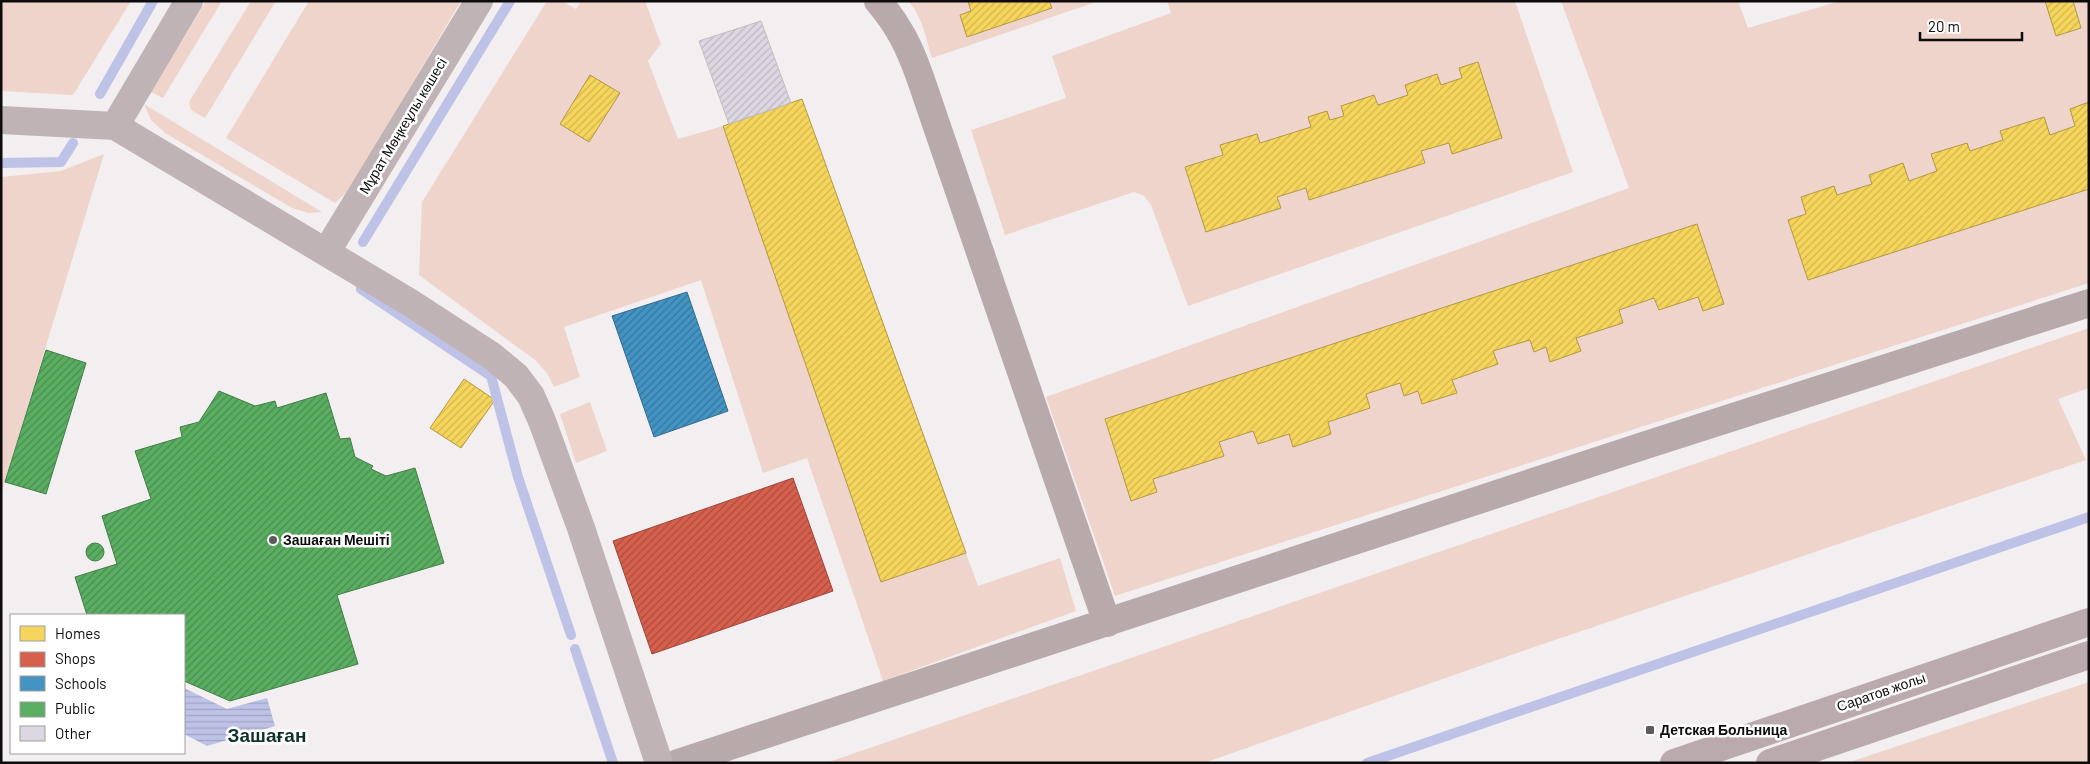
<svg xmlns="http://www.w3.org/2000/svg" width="2090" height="764" viewBox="0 0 2090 764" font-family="Barlow,sans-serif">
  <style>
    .green { fill: #eed4ca; fill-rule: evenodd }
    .water { fill: url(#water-rules) }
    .homes { fill: url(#homes-hatch); stroke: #b09844 }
    .shops { fill: url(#shops-hatch); stroke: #9a463a }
    .schools { fill: url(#schools-hatch); stroke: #336a8c }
    .public { fill: url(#public-hatch); stroke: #437d48 }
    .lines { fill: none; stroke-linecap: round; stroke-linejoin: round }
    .stream { stroke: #bdc2e6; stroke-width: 10 }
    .building { fill: url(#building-hatch); stroke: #c0bdc0 }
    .street { stroke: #b8a9aa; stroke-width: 28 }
    .secondary { stroke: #c0b3b5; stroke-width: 28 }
    .primary { stroke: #baaaad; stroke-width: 28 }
    .poi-dot { fill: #5e5b5d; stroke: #fff; stroke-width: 2 }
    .labels { text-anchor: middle; stroke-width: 5; stroke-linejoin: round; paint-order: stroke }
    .street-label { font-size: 14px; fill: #0e0b0d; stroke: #fff }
    .poi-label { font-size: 14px; font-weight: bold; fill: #0e0b0d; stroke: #fff; text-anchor: start }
    .district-label { font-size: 19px; font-weight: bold; fill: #0f302b; stroke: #fff }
  </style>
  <defs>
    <pattern id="water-rules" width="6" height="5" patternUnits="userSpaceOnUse" patternTransform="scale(1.25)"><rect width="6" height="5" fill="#bdc2e6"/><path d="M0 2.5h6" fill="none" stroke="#a1a5c4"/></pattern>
    <pattern id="homes-hatch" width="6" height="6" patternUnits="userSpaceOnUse" patternTransform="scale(1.25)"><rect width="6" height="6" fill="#f6d55c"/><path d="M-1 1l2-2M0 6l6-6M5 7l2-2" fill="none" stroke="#d2b64f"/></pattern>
    <pattern id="shops-hatch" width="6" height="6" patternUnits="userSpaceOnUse" patternTransform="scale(1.25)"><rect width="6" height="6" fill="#d6604d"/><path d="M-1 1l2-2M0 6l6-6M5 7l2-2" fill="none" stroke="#ac4d3e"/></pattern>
    <pattern id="schools-hatch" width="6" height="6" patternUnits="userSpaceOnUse" patternTransform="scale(1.25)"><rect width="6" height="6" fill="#4393c3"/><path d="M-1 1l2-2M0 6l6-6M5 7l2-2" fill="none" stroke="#36769d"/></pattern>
    <pattern id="public-hatch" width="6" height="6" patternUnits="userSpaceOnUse" patternTransform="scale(1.25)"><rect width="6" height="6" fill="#5aae61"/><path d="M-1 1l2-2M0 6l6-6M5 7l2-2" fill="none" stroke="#498c4e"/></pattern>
    <pattern id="building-hatch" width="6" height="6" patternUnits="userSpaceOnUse" patternTransform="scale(1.25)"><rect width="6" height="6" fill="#ddd7e1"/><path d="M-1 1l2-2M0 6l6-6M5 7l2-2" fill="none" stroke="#bcb7c0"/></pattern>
  </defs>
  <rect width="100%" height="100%" fill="#f3eff1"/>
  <g class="green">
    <polygon points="1,1 131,1 73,95 1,91"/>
    <polygon points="206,1 222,1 163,98 151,92"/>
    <polygon points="251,1 276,1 205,118 191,110 189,102"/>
    <polygon points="309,1 461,1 349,190 335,203 226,138"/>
    <polygon points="547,1 562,1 576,9 581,1 645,1 661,44 648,61 678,139 723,126 881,582 966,553 978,586 1060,558 1076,611 883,681 807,458 763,473 701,280 564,327 580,377 554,387 547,373 535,360 419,275 422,202"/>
    <path d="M908,1h60l3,10 -11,4 8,22 83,-29 -2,-7h50l-167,57c-6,-19 -10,-43 -24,-57z"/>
    <path d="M1167,1h348l58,171 -385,134 -37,-101 -7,-9 -10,-4 -129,43 -34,-105 95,-32 -14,-42 119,-43zM1478,62l24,76 -53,5 -28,8 3,11 -115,37 -3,-11 -29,9 3,11 -74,24 -21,-65 38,-13 -2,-9 36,-11 3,9 84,-27 -3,-10 33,-11 4,10 30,-10 -3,-10 32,-10 4,10 21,-7 -3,-10z"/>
    <path d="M1561,1h177l10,27 92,-27h205l11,35 25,-8 -8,-27h16v101l-19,7 5,17 -25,9 -6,-18 -44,14 3,9 -33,11 -4,-8 -34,11 5,17 -28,10 -6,-18 -34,12 3,9 -35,11 -3,-9 -33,11 5,17 -18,6 20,60 281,-91v94l-974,313 -69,-199 583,-209zM1697,224l16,48 -10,39 -5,-14 -39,13 -5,-12 -35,12 4,13 -47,15 5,13 -31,11 -4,-15 -12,5 -4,-12 -37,11 5,13 -46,16 5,13 -34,11 -5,-13 -18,-8 -34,11 4,14 -42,14 3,12 -38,13 -4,-13 -31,10 -5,-13 -34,11 4,14 -70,23 4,13 -26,9 -26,-82z"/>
    <polygon points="144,104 322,212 309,213 292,208 165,133 151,120"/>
    <polygon points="104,154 1,495 1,177 61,171"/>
    <polygon points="2089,328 2089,388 2058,399 2086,460 1511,655 1204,763 826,763"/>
    <polygon points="590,402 607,451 576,463 560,414"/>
    <polygon points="2089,682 2089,763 1847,763"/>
  </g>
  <polygon class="water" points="184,688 227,709 267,698 275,726 207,746 184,734"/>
  <g class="homes">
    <polygon points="968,1 1049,1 1052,8 967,37 960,15 971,11"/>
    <polygon points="2045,1 2073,1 2081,28 2056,36"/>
    <polygon points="1478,62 1502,138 1452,154 1449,143 1421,151 1425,163 1309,200 1306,188 1277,197 1281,208 1206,232 1185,167 1223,155 1220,145 1257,134 1260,143 1311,127 1308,117 1327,111 1330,120 1344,116 1341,106 1374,95 1378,105 1408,95 1405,85 1437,74 1441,85 1462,78 1459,68"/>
    <polygon points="590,75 620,93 589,142 560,124"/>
    <polygon points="802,99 966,553 881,582 723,126"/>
    <polygon points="2089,102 2089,189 1808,280 1788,220 1806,214 1801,197 1834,186 1837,195 1872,184 1869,175 1903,163 1909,181 1937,171 1931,154 1967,143 1970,151 2003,140 2000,131 2044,117 2050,135 2075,126 2070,109"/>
    <polygon points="1697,224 1724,304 1703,311 1698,297 1659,310 1654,298 1619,310 1623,323 1576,338 1581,351 1550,362 1546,347 1534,352 1530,340 1493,351 1498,364 1452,380 1457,393 1422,404 1418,391 1404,396 1400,383 1366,394 1370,408 1328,422 1331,434 1293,447 1289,434 1258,444 1253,431 1219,442 1224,456 1153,479 1157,492 1131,501 1105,419"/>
    <polygon points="464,379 495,400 461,448 430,428"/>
  </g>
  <polygon class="shops" points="793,478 833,591 652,654 613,541"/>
  <polygon class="schools" points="687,292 728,411 654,437 612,316"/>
  <g class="public">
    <polygon points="46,350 86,363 46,494 5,482"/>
    <polygon points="219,391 255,406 275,401 277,408 326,393 340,439 350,438 355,457 373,466 371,469 386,476 415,468 444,563 337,595 358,664 230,701 184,681 184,615 87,615 75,577 117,564 102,516 151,499 135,451 182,437 180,427 199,422"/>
    <circle cx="95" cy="552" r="9"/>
  </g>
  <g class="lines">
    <g class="stream">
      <polyline points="100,94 153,1"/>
      <polyline points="1,163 61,162 73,143"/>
      <polyline points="363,242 510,1"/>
      <polyline points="361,289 491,376 518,477 571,635"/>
      <polyline points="575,649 613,763"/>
      <polyline points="1367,763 2089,517"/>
    </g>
  </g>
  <polygon class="building" points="761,21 791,103 729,124 699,41"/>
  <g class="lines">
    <g class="street">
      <path d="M878,1c21,25 31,45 42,76l187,546"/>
      <polyline points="678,763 1646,445 2089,303"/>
    </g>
    <g class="secondary">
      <polyline points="1,120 115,126 409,302 492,356 516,376 531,396 542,421 581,528 659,763"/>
      <polyline points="115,126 189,1"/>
      <polyline points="327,251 479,1"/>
    </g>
    <g class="primary">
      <polyline points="1674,763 2089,622"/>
      <polyline points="1770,763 2089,655"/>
    </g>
  </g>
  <g class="poi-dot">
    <circle cx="273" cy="540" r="5"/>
    <rect x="1645" y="725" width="10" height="10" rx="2.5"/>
  </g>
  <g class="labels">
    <g class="street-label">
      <text transform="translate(403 126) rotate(-59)" y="5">Мұрат Мөңкеұлы көшесі</text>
      <text transform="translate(1881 692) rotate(-19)" y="5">Саратов жолы</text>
    </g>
    <g class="poi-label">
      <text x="283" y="545">Зашаған Мешіті</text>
      <text x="1660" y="735">Детская Больница</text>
    </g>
    <g class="district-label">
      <text x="267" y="742">Зашаған</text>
    </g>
  </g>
  <rect width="2090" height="764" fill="none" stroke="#0e0b0d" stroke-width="5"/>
  <rect x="10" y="614" width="175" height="140" fill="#ffffff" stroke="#9f9d9e"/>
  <rect x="20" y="626" width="25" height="15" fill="#f6d55c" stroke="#9f9d9e"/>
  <text x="55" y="639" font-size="15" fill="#0e0b0d">Homes</text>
  <rect x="20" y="652" width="25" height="15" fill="#d6604d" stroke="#9f9d9e"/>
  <text x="55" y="664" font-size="15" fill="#0e0b0d">Shops</text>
  <rect x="20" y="676" width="25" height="15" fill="#4393c3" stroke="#9f9d9e"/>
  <text x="55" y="689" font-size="15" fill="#0e0b0d">Schools</text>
  <rect x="20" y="702" width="25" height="15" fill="#5aae61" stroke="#9f9d9e"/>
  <text x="55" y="714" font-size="15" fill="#0e0b0d">Public</text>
  <rect x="20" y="726" width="25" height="15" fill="#ddd7e1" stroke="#9f9d9e"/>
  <text x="55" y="739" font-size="15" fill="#0e0b0d">Other</text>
  <path d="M1920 32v8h102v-8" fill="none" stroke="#0e0b0d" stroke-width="2.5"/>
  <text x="1928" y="32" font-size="15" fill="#0e0b0d" stroke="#ffffff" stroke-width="4" paint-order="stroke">20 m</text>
</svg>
